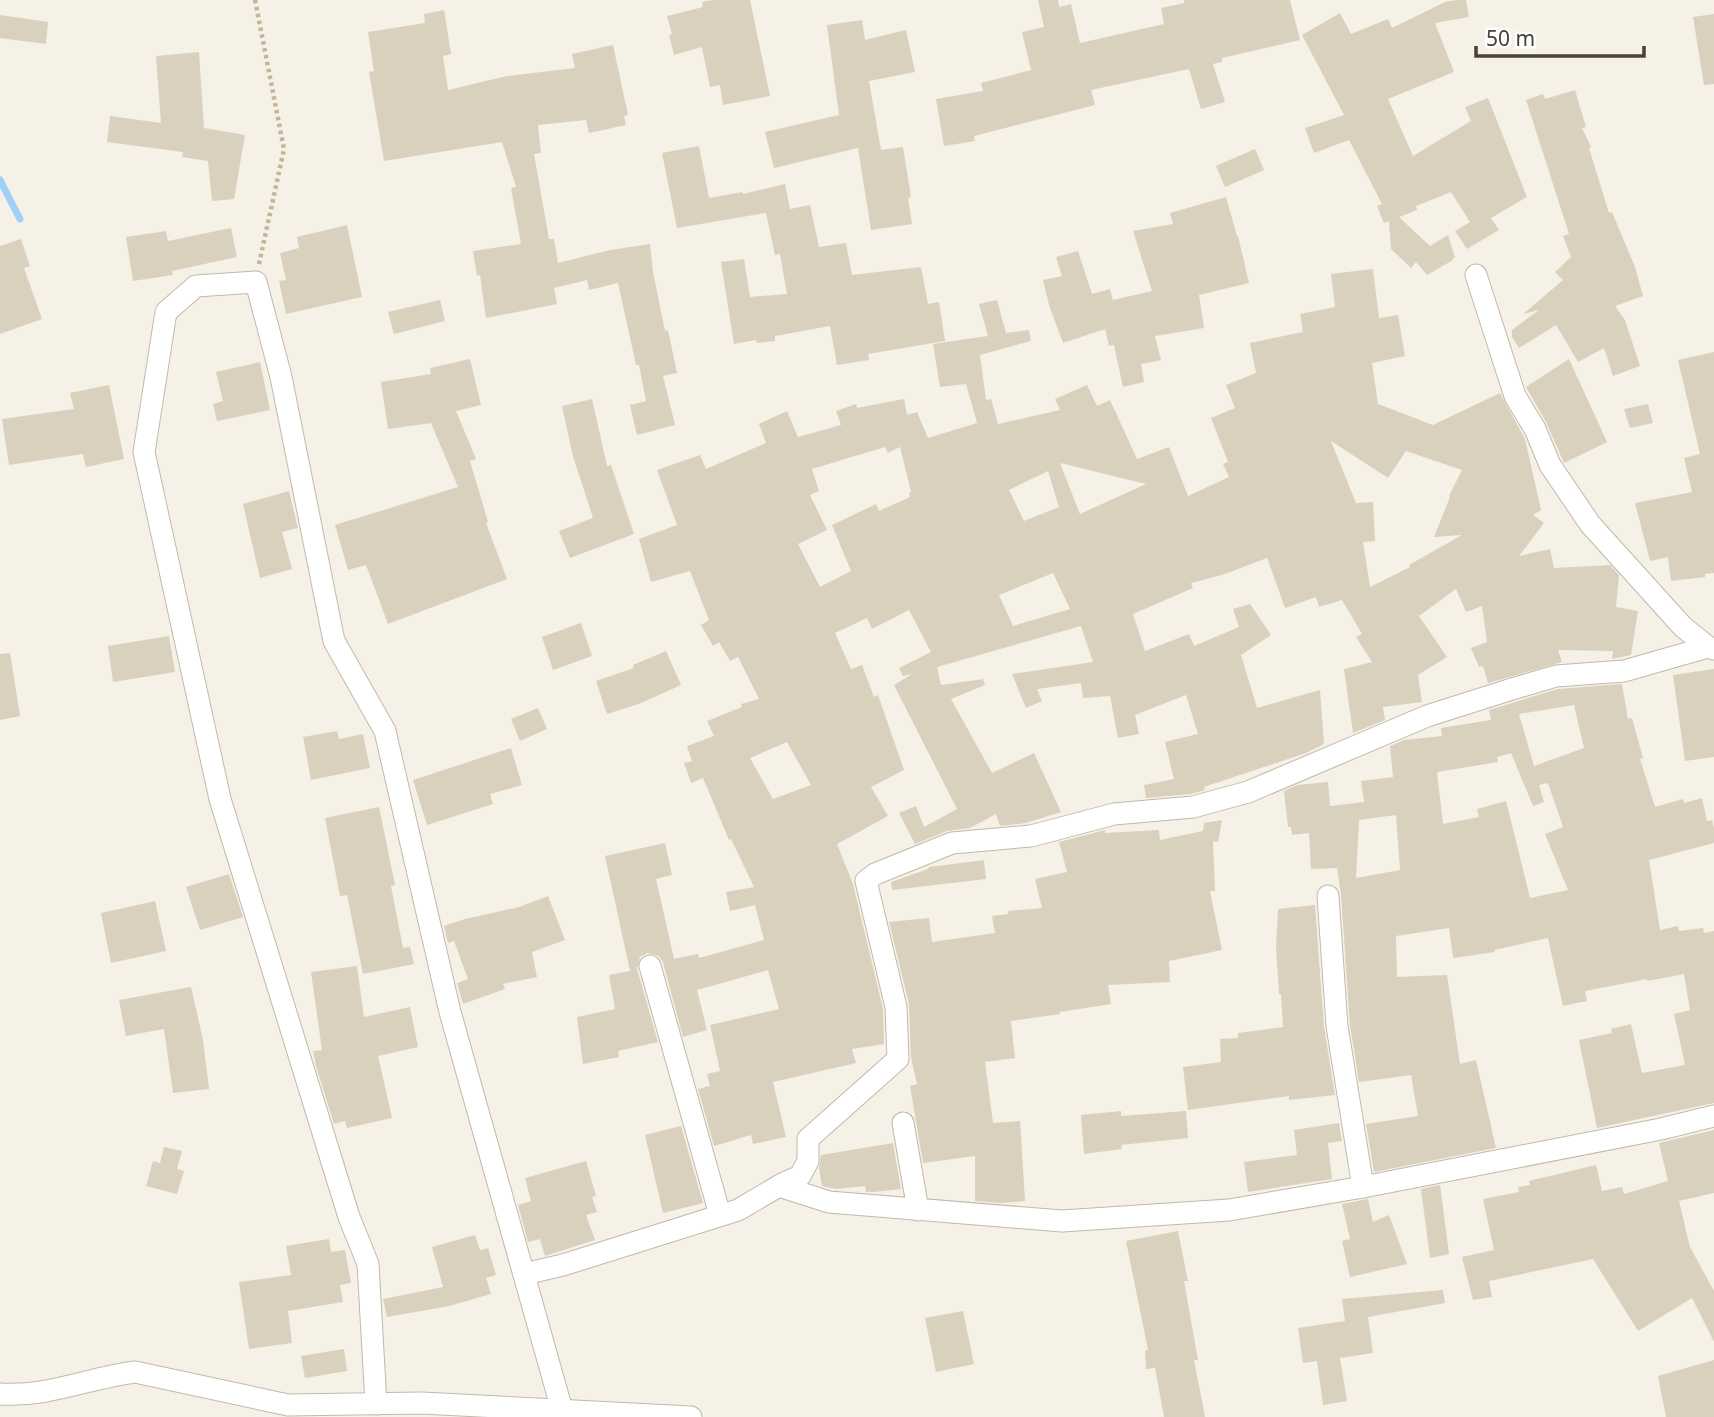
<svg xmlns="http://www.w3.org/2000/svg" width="1714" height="1417" viewBox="0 0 1714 1417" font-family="'Noto Sans',sans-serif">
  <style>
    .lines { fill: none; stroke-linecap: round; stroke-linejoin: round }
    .stream { stroke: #9fd1f6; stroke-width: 7 }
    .building { fill: #dad0be; fill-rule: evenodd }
    .street-casing { stroke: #c1b9a9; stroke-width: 23 }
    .path { stroke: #c4b599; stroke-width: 4.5; stroke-dasharray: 3.5 3.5; stroke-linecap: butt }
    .street { stroke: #fff; stroke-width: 21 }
  </style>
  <rect width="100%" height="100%" fill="#f5f1e7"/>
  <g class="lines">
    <polyline class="stream" points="0,180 20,219"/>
  </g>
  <g class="building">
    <polygon points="713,0 750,0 770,96 723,105 720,85 710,87 702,47 674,55 669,35 672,34 667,16 703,7 702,2"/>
    <polygon points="1038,0 1058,0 1059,7 1071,4 1080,43 1164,24 1161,8 1184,3 1184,0 1290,0 1300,40 1222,58 1222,62 1213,64 1225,102 1201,109 1189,69 1091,90 1095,105 974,136 975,141 944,146 936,99 983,91 981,83 1031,70 1022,32 1044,27"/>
    <polygon points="1456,0 1466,0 1469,17 1435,23 1454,72 1388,99 1413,156 1471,121 1465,107 1488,98 1527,197 1491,218 1499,230 1467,249 1455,231 1470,222 1451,192 1416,206 1417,210 1399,217 1430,246 1448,235 1455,257 1452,259 1453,260 1427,275 1416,262 1411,268 1391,249 1389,221 1384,223 1377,206 1382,204 1349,140 1314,153 1305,128 1344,115 1302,35 1340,13 1351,34 1388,19 1392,28 1445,2"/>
    <polygon points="444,10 451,54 443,56 448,90 507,76 575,68 572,54 613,45 628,115 624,116 626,125 589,133 586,120 538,125 541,153 534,154 549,239 554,239 558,263 610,250 650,244 653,272 665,331 668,330 677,373 663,376 675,425 637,435 630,405 646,401 639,365 636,365 618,283 589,290 587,280 554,288 557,304 486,318 480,275 477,276 473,251 521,244 511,188 516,187 502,142 384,161 369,72 374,71 368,32 425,23 424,14"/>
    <polygon points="1714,14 1714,84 1704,85 1693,17"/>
    <polygon points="0,15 48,22 46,44 0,38"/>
    <polygon points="862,20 865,40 906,30 915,72 869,81 881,150 903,147 911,197 908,198 912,224 871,230 858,148 774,168 765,132 839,115 827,25"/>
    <polygon points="199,52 204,128 245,135 234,199 212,201 208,161 182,157 183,152 107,142 110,116 161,123 156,56"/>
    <polygon points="1575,90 1586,127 1582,128 1591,147 1589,148 1609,213 1612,212 1635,267 1643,296 1615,306 1625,320 1640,366 1613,376 1604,348 1578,362 1556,325 1519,348 1512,337 1512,330 1539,310 1523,314 1563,280 1555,272 1571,257 1563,236 1569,234 1526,100 1543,94 1545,99"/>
    <polygon points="699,146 709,198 743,192 743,194 785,184 790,209 810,205 819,247 846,243 852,275 921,267 928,304 939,302 945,341 868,354 869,360 837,365 830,326 775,336 775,341 757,343 756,340 734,344 721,262 744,259 750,297 787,294 780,254 775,255 766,213 677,228 662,153"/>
    <polygon points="1255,149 1264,170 1225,187 1216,166"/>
    <polygon points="1226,197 1237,236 1238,236 1249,283 1199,295 1204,328 1155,336 1161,360 1141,364 1144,382 1123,387 1114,345 1109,346 1105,329 1063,343 1049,305 1043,280 1062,276 1056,257 1078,251 1092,294 1110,289 1113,300 1152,291 1133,231 1173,224 1170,213"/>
    <polygon points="347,225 362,297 286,314 279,281 286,280 280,253 299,248 297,237"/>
    <polygon points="231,228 237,257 172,271 173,275 133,281 126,237 166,231 168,241"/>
    <polygon points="21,239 30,266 24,268 42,319 0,334 0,246"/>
    <path d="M1373,269l6,49 19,-3 7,41 -33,7 6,41 55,21 67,-32 25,46 16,71 -8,5 11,8 -25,33 31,-7 4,19 56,-3 9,10 -3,32 22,4 -7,44 -19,4 1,-8 -55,-1 4,12 -74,21 -5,-17 -4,1 -8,-19 16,-6 -5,-36 -16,6 -10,-23 -37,27 28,41 -29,18 4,27 -39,5 2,13 -32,13 -9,-64 28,-7 -16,-25 6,-3 -20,-34 -23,7 -3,-10 -31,11 -18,-50 -45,17 -31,8 2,5 -60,26 12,37 44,-17 5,12 45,-19 -6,-18 17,-5 21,31 -30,20 16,53 63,-18 4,54 -18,9 -102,34 1,3 -14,4 -45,4 -2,-13 30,-6 -9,-37 33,-8 -12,-39 -51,20 4,19 -21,4 -8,-42 -27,2 -2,-15 -44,6 5,12 -16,7 -14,-34 81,-12 -12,-36 -144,41 4,18 42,-6 2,6 -34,14 41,74 42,-20 27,59 -35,11 -26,3 -4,-12 -26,14 -23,3 -32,13 -16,-31 17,-7 8,21 33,-18 -63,-124 18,-11 -9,2 -4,-8 32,-16 -22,-42 -37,19 -5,-11 -32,15 16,36 11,-4 12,32 4,-2 26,75 -33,17 17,29 -51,28 16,40 30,125 1,35 -32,5 4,14 -83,19 13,55 -33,7 -2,-9 -37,11 -16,-57 12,-3 -3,-12 13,-3 -10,-46 69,-16 -11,-39 -71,20 10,40 -24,7 -20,-75 -4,-6 -12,-3 -7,4 -3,12 21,73 -40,9 1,6 -36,7 -6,-47 38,-8 -6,-34 21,-4 -25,-115 60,-13 7,32 -16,4 18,80 24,-5 1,4 65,-18 -9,-35 -25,6 -4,-19 28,-5 -23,-48 -2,1 -26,-62 -12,5 -7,-20 8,-2 -5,-15 27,-10 -7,-15 35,-14 -1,-3 18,-5 -21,-42 -8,4 -11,-19 -6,4 -12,-21 8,-5 -19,-49 -39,11 -12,-43 38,-14 -20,-55 43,-15 6,14 60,-26 -7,-19 28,-13 11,26 43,-12 -5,-14 20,-7 1,4 47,-9 3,16 10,-3 11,26 49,-15 -11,-39 -26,3 -7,-43 55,-8 -9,-32 18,-4 9,33 23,-3 2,11 -51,14 6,45 5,-1 7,25 62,-14 -5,-11 32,-14 10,21 13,-6 27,59 32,-12 19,49 41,-19 -6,-13 5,-2 -17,-44 24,-10 -9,-23 30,-12 -6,-30 53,-11 -3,-18 35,-7 -4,-33zM1331,441l57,37 18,-27 56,19 -13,26 1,1 -16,40 28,-2 -53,30 1,2 -40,20 -7,-45 12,-1 -2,-39 -17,1zM885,447l3,6 12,-6 11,45 -2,1 1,4 -31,14 -3,-7 -44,21 19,46 -31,16 -22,-43 29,-14 -17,-35 9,-4 -7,-22zM1060,463l86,21 -66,30zM1048,471l11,36 -35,14 -15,-31zM1053,573l17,36 -57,17 -14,-31zM787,742l24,43 -38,14 -23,-41z"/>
    <polygon points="440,300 445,321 394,334 388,312"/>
    <polygon points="1714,352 1714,573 1705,574 1705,577 1671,581 1668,557 1650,561 1635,503 1692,492 1684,458 1700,454 1678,360"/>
    <polygon points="470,359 481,405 456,411 476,459 470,461 488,522 486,523 507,579 388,624 366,565 348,570 335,525 458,487 431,423 388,429 381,382 431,374 430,368"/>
    <polygon points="1569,359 1607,442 1564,463 1546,422 1526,387"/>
    <polygon points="260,362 270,410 217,421 213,404 223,401 216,372"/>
    <polygon points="109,385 124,459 86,467 83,454 9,465 2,419 74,409 70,393"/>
    <polygon points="592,399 607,466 611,465 634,534 570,558 559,531 593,518 573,456 562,406"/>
    <polygon points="1648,404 1653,423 1630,428 1624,409"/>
    <polygon points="289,491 298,528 282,532 292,569 260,578 243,504"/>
    <polygon points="581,623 592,656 553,670 542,637"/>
    <polygon points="169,636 175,672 113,682 108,646"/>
    <polygon points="666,651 681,685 639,704 607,714 596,681 634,668 633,665"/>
    <polygon points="10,653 20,716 0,720 0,654"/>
    <polygon points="1714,669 1714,757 1685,761 1673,675"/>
    <path d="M1622,684l6,35 4,-1 11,40 -3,1 15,48 28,-8 1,4 18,-5 5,23 5,-1 2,9v14l-65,17 11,70 18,-4 1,5 24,-3 1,5 10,-2v172l-117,25 -18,-88 33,-7 -1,-4 20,-5 11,49 43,-8 -11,-51 16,-4 -6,-36 -37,7v-2l-62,12 2,10 -24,5 -15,-68 -54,12 1,2 -42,6 -4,-30 -53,8 1,41 50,-2 13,89 16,-4 20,88 -122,24 -8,-48 52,-8 -7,-41 -52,7 -9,-57 -9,-130 -4,-27 -26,1 -2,-36 -17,2 -1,-8h-3l-4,-36 13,-6 31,-3 2,24 34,-4 -3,-21 32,-4 -3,-31 14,-6 38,-4 -1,-8 50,-8 -2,-10 69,-21zM1574,705l10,43 -50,18 -15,-52zM1511,753l22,53 11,-4 -5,-17 9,-2 15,44 -18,7 23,56 -38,8 -24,-97 -29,8 2,8 -36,7 -6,-52 61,-10 -1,-5zM1396,815l4,55 -44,8 3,-58z"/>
    <polygon points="538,708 547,729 520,741 511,719"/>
    <polygon points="337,731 339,739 363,734 370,768 311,780 303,737"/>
    <polygon points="511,748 522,785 490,794 493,804 427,825 413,780"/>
    <polygon points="379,807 395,885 391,886 403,948 410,947 414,964 363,974 347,895 340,896 325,818"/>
    <polygon points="1222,820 1218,842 1213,841 1215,891 1210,891 1222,950 1169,961 1170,982 1108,985 1111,1004 1060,1012 1060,1014 1011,1021 1015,1058 985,1062 993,1123 1020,1121 1025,1201 1001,1203 975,1201 975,1156 923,1163 910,1086 917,1084 911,1057 909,1004 889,922 929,918 932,942 995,933 992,916 1008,914 1008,911 1042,908 1035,879 1067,872 1059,842 1105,830 1105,833 1159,830 1160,840 1203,831 1204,823"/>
    <polygon points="984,860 986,879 892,890 891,882 928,869 929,867"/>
    <polygon points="229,874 243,917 200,930 186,887"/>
    <polygon points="548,896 565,940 532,952 537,977 503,984 505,989 463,1004 457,983 468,979 454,941 448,943 444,926 465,919 519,907"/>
    <polygon points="155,901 166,951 111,963 101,913"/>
    <polygon points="1315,905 1324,1027 1335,1095 1289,1100 1289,1096 1188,1110 1183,1067 1221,1062 1220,1039 1238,1038 1238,1033 1283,1027 1281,994 1279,994 1276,947 1278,909"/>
    <polygon points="357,966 364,1017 410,1007 418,1047 378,1056 392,1118 347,1128 345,1121 334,1124 316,1066 313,1051 322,1050 311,972"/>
    <polygon points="191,987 203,1040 209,1089 173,1093 164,1029 126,1036 119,1000"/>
    <polygon points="1121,1111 1121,1116 1186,1111 1188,1138 1121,1145 1122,1149 1084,1154 1081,1115"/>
    <polygon points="1339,1123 1342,1141 1328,1143 1332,1179 1248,1192 1244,1162 1297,1155 1294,1130"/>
    <polygon points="681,1126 703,1203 663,1213 645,1135"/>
    <polygon points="1714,1130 1714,1193 1679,1201 1690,1247 1714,1291 1714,1342 1692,1298 1638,1331 1593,1259 1489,1281 1492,1297 1473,1300 1462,1257 1494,1250 1483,1199 1519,1192 1518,1187 1530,1185 1529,1181 1596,1165 1602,1191 1622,1187 1624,1194 1668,1181 1659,1143"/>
    <polygon points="893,1143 901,1189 874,1192 866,1192 865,1186 836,1189 822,1186 819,1168 821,1155"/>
    <polygon points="164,1147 182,1151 177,1169 184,1171 177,1194 146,1186 153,1161 160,1163"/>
    <polygon points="586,1161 596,1196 592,1197 597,1212 586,1215 595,1240 545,1256 540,1239 528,1242 518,1205 531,1201 525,1178"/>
    <polygon points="1440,1185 1449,1254 1430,1258 1421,1189"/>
    <polygon points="1368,1199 1373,1222 1389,1215 1407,1264 1350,1277 1342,1241 1350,1239 1342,1204"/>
    <polygon points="1178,1231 1188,1281 1184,1281 1198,1360 1194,1360 1205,1417 1164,1417 1155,1368 1146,1369 1145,1351 1148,1350 1126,1241"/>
    <polygon points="475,1235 480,1250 488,1248 496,1275 486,1278 491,1294 449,1306 387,1317 383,1299 443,1287 432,1247"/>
    <polygon points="329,1239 331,1252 345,1250 351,1283 340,1285 343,1302 288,1311 292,1343 249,1349 239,1282 291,1275 286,1246"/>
    <polygon points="1443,1290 1445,1303 1368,1317 1373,1353 1340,1358 1347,1401 1323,1405 1317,1361 1303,1363 1298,1328 1345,1321 1342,1299"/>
    <polygon points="963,1311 974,1364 936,1372 925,1318"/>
    <polygon points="344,1349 347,1371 305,1378 301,1356"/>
    <polygon points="1714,1360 1714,1417 1666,1417 1658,1376"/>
  </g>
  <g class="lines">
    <g class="street-casing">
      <g id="street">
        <polyline points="1476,275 1515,396 1535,429 1550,465 1590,524 1683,627 1708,647 1714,649"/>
        <polyline points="1328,896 1337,1026 1363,1187"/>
        <polyline points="650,966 720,1215"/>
        <polyline points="903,1123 918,1210"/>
        <polyline points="779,1186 829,1202 1062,1221 1229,1210 1363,1187 1661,1129 1714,1116"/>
        <polyline points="524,1274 563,1265 738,1210 784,1183 800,1176 808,1161 808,1139 898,1059 896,1007 866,881 875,874 952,843 1031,836 1114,814 1193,807 1248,792 1427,716 1512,689 1556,676 1624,671 1708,647"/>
        <path d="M0,1394c50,3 87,-16 135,-22l153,33 134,-2 269,14"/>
        <polyline points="376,1404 368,1264 349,1217 220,799 144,452 166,312 196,286 256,282 281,377 334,641 385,731 450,1012 562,1410"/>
      </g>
    </g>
    <polyline class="path" points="255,0 284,149 259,264"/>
    <use href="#street" class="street"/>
  </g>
  <path d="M1476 46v10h168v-10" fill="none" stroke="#484135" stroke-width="3.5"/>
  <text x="1486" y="46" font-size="21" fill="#484135" stroke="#ffffff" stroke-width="5" paint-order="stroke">50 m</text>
</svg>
